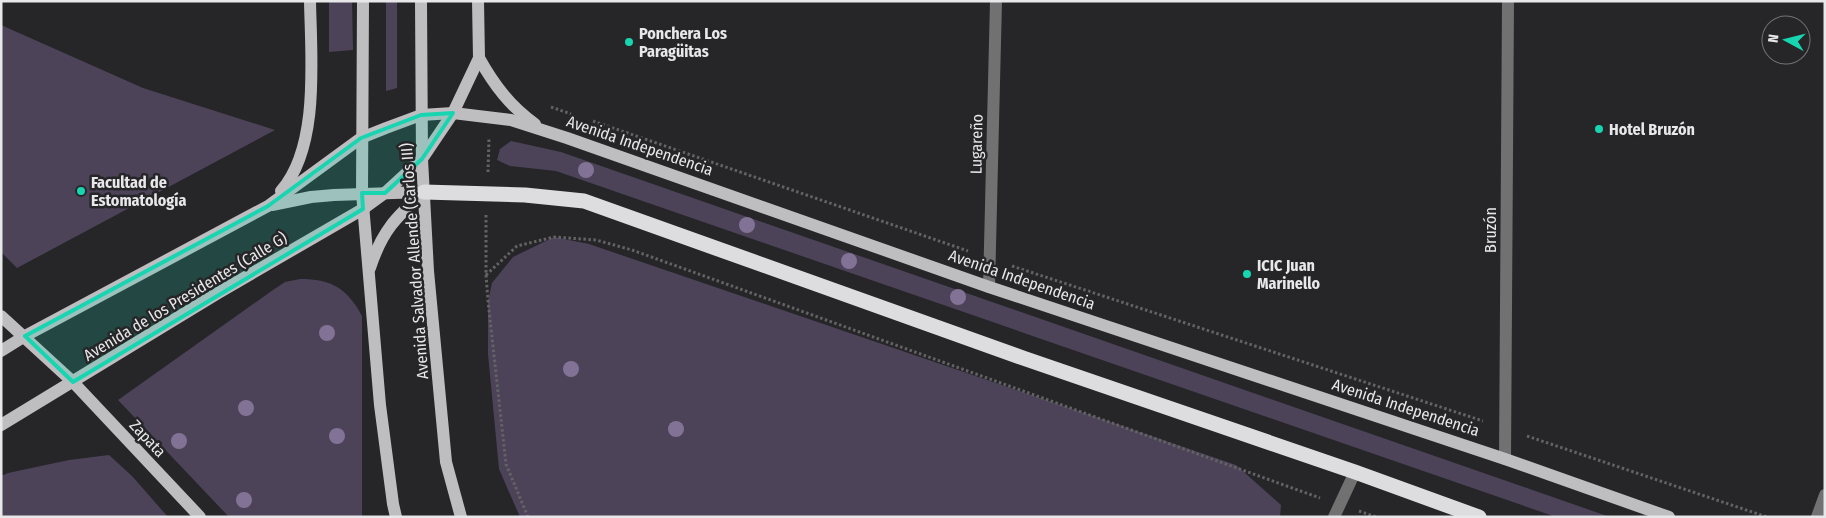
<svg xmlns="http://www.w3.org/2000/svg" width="1826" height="518" viewBox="0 0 1826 518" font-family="'Fira Sans Condensed',sans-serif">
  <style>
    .green { fill: #4c4359 }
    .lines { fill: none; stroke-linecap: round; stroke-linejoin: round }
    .path { stroke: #636264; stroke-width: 3; stroke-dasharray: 2.5 2.5; stroke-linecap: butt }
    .minor { stroke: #717172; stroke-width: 12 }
    .major { stroke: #bebdc0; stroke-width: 12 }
    .highway { stroke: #dddcdf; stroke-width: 15 }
    .tree { fill: #827396 }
    .marked { fill: #18d5b2; fill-opacity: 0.2; stroke: #18d5b2; stroke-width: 4; stroke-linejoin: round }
    .poi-dot { fill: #18d5b2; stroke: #262527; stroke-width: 2 }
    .labels { text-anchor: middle; stroke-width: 5; stroke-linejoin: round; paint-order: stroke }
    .poi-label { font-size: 16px; font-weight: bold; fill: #e8e7e9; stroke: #262527; text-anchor: start }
    .street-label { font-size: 16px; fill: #e8e7e9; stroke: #262527 }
  </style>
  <rect width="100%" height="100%" fill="#262527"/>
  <g class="green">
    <polygon points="329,1 352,1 353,50 329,52"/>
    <polygon points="386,1 397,1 397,88 386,91"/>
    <polygon points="1,25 143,88 275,130 17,268 1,252"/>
    <polygon points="511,141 561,152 1610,517 1556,517 556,171 510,166 497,160 500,149"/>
    <polygon points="554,237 589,244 1236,465 1281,505 1280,517 520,517 499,469 488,354 488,301 492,283 513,257"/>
    <path d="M300,279c31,0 47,9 62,37v201h-133l-111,-117 155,-110 12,-8z"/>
    <polygon points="109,455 132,476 168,517 1,517 1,476 8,473 69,460"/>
  </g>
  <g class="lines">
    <g class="path">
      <polyline points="551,107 571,114"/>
      <polyline points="593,121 968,251"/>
      <polyline points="488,172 489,138"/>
      <polyline points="486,215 486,275 488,301 506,464 528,517"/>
      <polyline points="1012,266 1483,421"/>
      <polyline points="486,275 517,246 554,237 596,240 632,250 1320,498"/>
      <polyline points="1527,436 1767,517"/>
      <polyline points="1359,511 1376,517"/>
    </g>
    <g class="minor">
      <polyline points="989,287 996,1"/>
      <polyline points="1505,459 1508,1"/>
      <polyline points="1334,517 1355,472"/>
      <polyline points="1817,517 1825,495"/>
    </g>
    <g class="major">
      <polyline points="363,1 362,193 380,405 393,504 396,517"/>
      <polyline points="421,1 422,159 428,271 446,462 461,517"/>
      <path d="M479,58c15,27 31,48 56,66"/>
      <path d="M281,191c39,-44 30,-134 29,-190"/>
      <polyline points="272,205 311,197 334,195 424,192"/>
      <path d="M370,268c12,-37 26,-51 54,-76"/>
      <polyline points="1,316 73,382 200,517"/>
      <polyline points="1,351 25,336 268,206 361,138 386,128 421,115 453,113 511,120 567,138 989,287 1505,459 1669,517"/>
      <polyline points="1,425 218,293 363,209 385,193 422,159 453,113 479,58 478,1"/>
    </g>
    <polyline class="highway" points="424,192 525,195 584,201 1023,358 1355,472 1479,517"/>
  </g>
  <g class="tree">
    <circle cx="586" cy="170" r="8"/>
    <circle cx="747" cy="225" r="8"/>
    <circle cx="849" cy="261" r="8"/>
    <circle cx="958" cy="297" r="8"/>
    <circle cx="327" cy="333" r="8"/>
    <circle cx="571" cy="369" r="8"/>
    <circle cx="246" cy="408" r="8"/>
    <circle cx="676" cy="429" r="8"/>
    <circle cx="337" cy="436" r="8"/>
    <circle cx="179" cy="441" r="8"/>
    <circle cx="244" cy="500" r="8"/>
  </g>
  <path class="marked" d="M453,113l-31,46 -37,34h-23l1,16 -290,173 -48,-46 243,-130 93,-68 60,-23z"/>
  <g class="poi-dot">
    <circle cx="629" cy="42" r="5"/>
    <circle cx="1599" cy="129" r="5"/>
    <circle cx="81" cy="191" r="5"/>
    <circle cx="1247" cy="274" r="5"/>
  </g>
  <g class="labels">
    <g class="poi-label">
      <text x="639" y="39">Ponchera Los<tspan x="639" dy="18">Paragüitas</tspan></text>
      <text x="1609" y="135">Hotel Bruzón</text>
      <text x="91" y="188">Facultad de<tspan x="91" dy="18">Estomatología</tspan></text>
      <text x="1257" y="271">ICIC Juan<tspan x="1257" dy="18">Marinello</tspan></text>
    </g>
    <g class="street-label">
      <text transform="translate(976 144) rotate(-89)" y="6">Lugareño</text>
      <text transform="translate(640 145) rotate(19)" y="6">Avenida Independencia</text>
      <text transform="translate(1490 230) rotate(-90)" y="6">Bruzón</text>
      <text transform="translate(414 261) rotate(-94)" y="6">Avenida Salvador Allende (Carlos III)</text>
      <text transform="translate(1022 279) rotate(19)" y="6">Avenida Independencia</text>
      <text transform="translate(185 296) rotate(-31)" y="6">Avenida de los Presidentes (Calle G)</text>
      <text transform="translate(1406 407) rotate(18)" y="6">Avenida Independencia</text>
      <text transform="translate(148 438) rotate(47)" y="6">Zapata</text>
    </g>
  </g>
  <rect width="1826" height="518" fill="none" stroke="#e8e7e9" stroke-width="5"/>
  <g transform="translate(1786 40) rotate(277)"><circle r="24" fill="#262527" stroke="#747375"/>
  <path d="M0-4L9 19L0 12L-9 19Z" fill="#18d5b2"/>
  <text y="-8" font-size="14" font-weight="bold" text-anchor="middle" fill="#e8e7e9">N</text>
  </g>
</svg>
